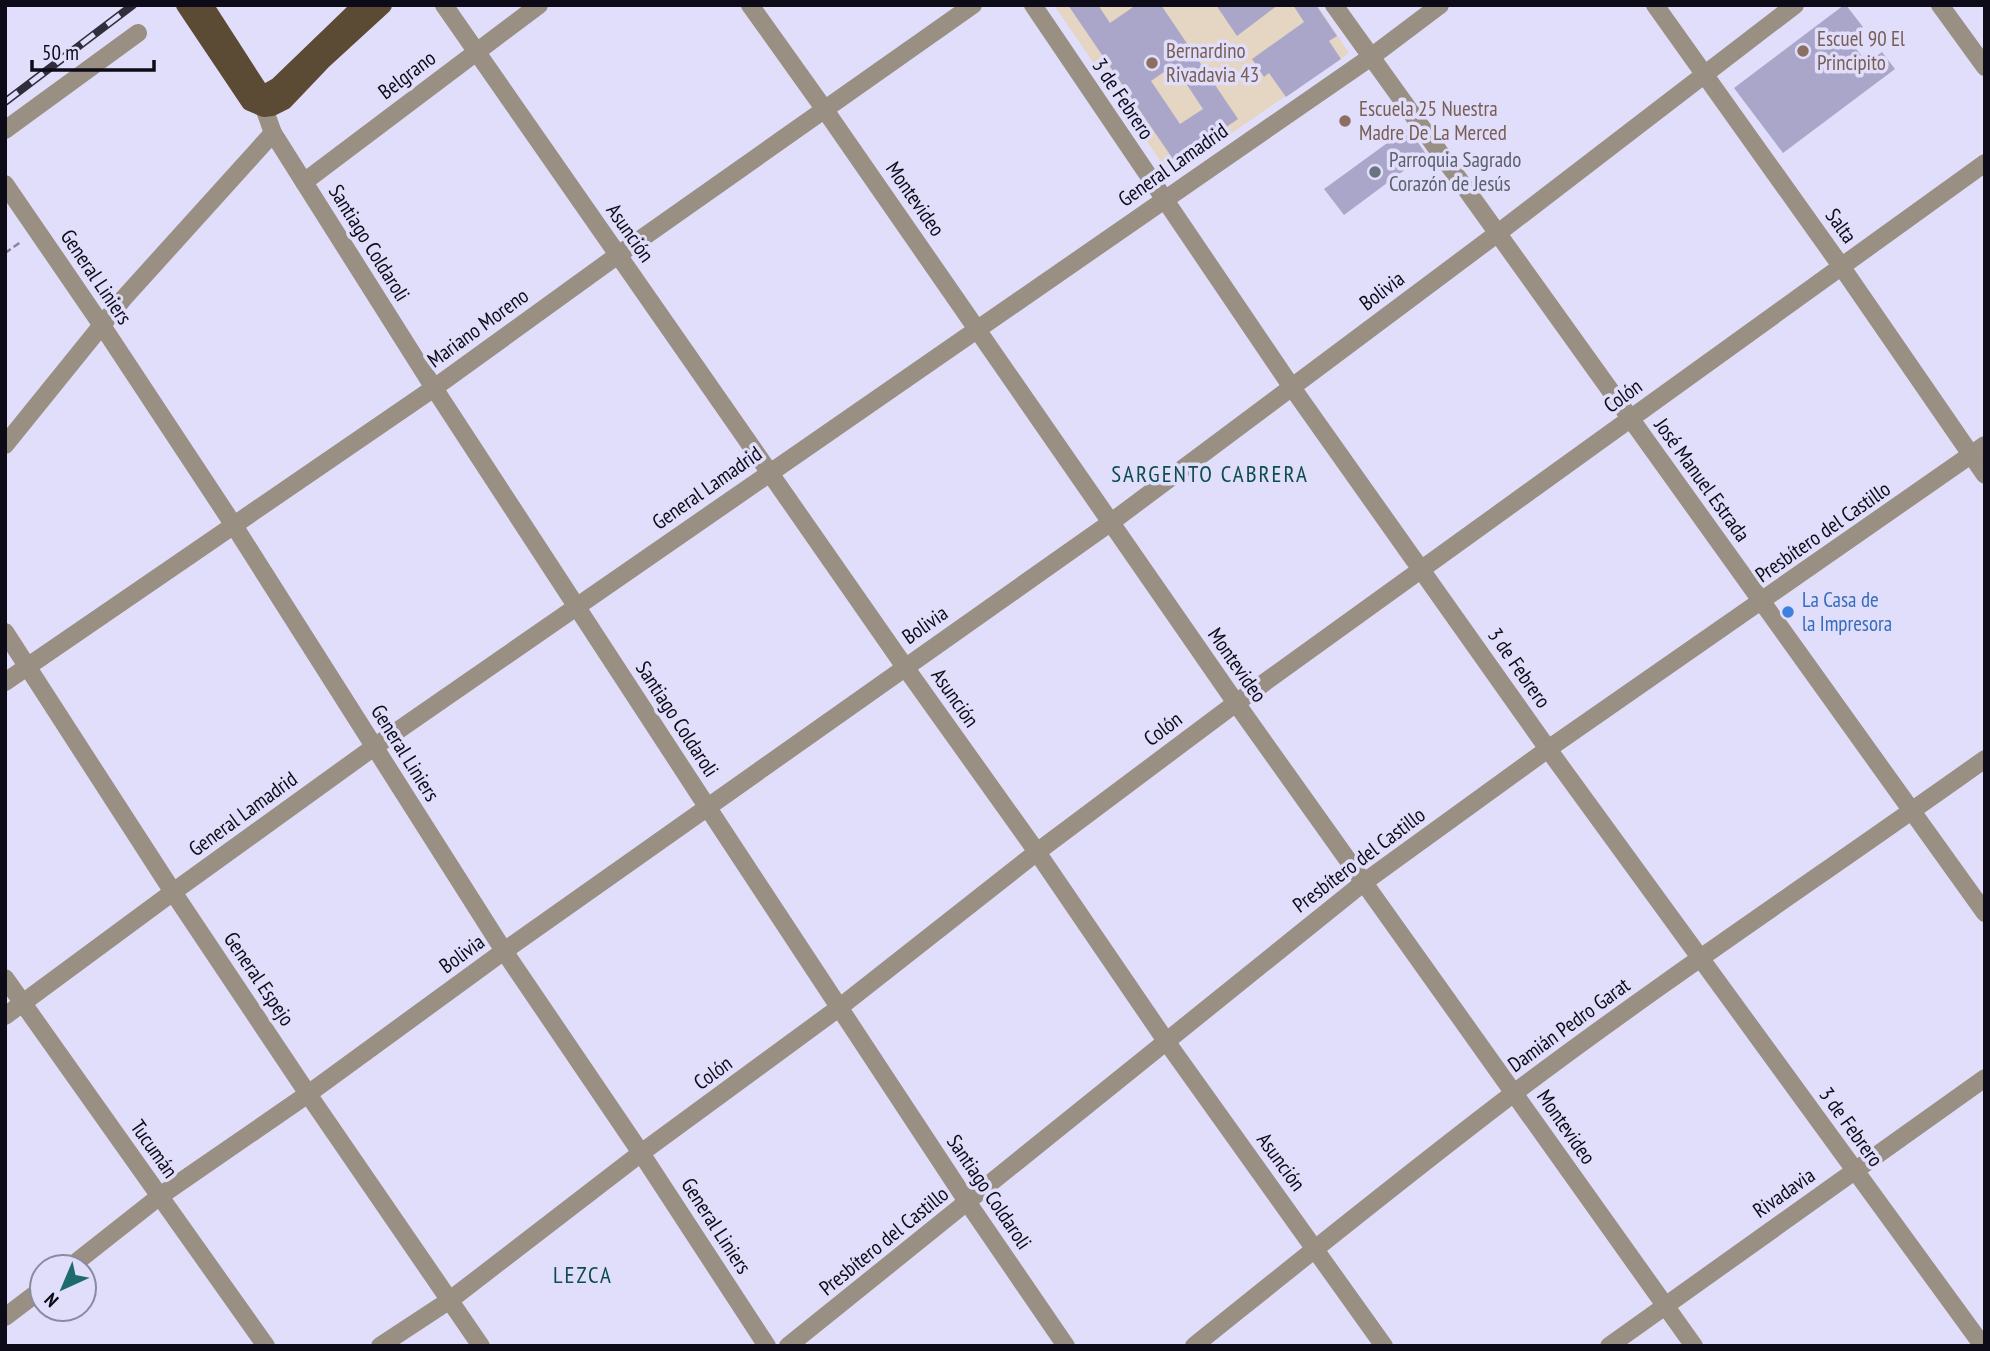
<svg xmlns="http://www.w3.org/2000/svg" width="1990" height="1351" viewBox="0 0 1990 1351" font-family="'PT Sans Narrow',sans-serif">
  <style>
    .education { fill: #e5d5c3 }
    .building { fill: #aaa6c9; fill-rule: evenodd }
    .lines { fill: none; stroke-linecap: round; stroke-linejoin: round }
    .path { stroke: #89869c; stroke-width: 2.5; stroke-dasharray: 7 3.5; stroke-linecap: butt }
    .minor { stroke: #998f82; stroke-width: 18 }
    .major { stroke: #5c4b34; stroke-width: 18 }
    .rail-casing { stroke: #302e3d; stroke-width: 8 }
    .rail { stroke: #e1defb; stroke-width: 5; stroke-dasharray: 16; stroke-linecap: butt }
    .education-dot { fill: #8d6e63; stroke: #e1defb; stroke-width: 2.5 }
    .worship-dot { fill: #6b7280; stroke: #e1defb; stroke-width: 2.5 }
    .shop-dot { fill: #3f7fe0; stroke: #e1defb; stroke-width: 2.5 }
    .labels { text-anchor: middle; stroke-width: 7; stroke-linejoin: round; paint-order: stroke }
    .education-label { font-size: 21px; fill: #785e54; stroke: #e1defb; text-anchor: start }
    .street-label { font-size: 21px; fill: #0d0b17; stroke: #e1defb }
    .worship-label { font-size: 21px; fill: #5b616d; stroke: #e1defb; text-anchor: start }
    .shop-label { font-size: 21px; fill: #366cbe; stroke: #e1defb; text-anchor: start }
    .neighbourhood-label { font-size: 23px; letter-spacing: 2px; fill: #0d4d4e; stroke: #e1defb }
  </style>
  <rect width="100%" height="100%" fill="#e1defb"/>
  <polygon class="education" points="1054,5 1317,5 1349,53 1170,175"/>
  <g class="building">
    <path d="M1068,5h30l12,18 26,-18h25l77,114 -63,43zM1174,65l29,44 -23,15 -29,-43z"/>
    <polygon points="1216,5 1278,5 1237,36"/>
    <polygon points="1293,5 1316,5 1337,36 1329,41 1341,59 1286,97 1269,73 1264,77 1252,59 1304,22"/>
    <polygon points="1844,5 1846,5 1863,27 1848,38 1867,63 1882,52 1895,69 1783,153 1734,88"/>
    <polygon points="1408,128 1426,154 1344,215 1324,189"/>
  </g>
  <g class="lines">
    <polyline class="path" points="5,253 22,241"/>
    <g class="minor">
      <polyline points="444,5 905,667 1037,852 1166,1041 1384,1346"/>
      <polyline points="750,5 825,110 1236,703 1694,1346"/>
      <polyline points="1033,5 1291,386 1548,749 1983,1346"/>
      <polyline points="1334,5 1985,913"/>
      <polyline points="1655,5 1841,266 1985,475"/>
      <polyline points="1940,5 1985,67"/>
      <polyline points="262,95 264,108 273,133 434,388 708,808 968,1203 1066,1346"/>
      <polyline points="5,130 138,33"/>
      <polyline points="304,182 539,5"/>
      <polyline points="5,184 105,330 233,524 504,951 641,1153 767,1346"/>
      <polyline points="5,445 123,299 273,133"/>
      <polyline points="5,632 173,892 308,1094 481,1346"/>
      <polyline points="5,682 434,388 618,255 973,5"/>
      <polyline points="5,978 266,1346"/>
      <polyline points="5,1016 173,892 374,747 1371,57 1440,5"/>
      <polyline points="70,1267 160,1196 308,1094 504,951 1110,523 1498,233 1795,5"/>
      <polyline points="5,1317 42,1289"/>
      <polyline points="380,1346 450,1300 641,1153 840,1007 1037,852 1236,703 1985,163"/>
      <polyline points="788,1346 1363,883 1548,749 1985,445"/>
      <path d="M1194,1346c106,-85 212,-171 320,-253 154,-116 314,-222 471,-334"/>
      <polyline points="1609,1346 1985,1078"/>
    </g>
    <g class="major">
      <polyline points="185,5 250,102 264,108 272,107 284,101 323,60 383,5"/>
      <polyline points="204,5 262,95 278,86 362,5"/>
    </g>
    <g class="rail-casing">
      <polyline id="rail" points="5,102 133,5"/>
    </g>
    <use href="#rail" class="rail"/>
  </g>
  <g class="education-dot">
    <circle cx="1803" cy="51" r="7"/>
    <circle cx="1152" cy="63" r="7"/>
    <circle cx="1345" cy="121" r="7"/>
  </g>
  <circle class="worship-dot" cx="1375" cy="172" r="7"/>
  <circle class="shop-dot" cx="1788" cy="612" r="7"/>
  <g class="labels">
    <g class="education-label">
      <text x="1817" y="46">Escuel 90 El<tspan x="1817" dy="24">Principito</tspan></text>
      <text x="1166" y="58">Bernardino<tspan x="1166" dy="24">Rivadavia 43</tspan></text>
      <text x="1359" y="116">Escuela 25 Nuestra<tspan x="1359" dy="24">Madre De La Merced</tspan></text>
    </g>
    <g class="street-label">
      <text transform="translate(407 75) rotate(-37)" y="7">Belgrano</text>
      <text transform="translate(1123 99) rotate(56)" y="7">3 de Febrero</text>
      <text transform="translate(1173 165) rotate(-35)" y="7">General Lamadrid</text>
      <text transform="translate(915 199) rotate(55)" y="7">Montevideo</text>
      <text transform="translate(1841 226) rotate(54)" y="7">Salta</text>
      <text transform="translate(630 233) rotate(55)" y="7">Asunción</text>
      <text transform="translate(369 243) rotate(58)" y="7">Santiago Coldaroli</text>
      <text transform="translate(96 277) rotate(56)" y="7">General Liniers</text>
      <text transform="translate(1382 291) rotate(-37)" y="7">Bolivia</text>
      <text transform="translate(478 328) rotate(-36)" y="7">Mariano Moreno</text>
      <text transform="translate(1623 396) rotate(-36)" y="7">Colón</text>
      <text transform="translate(1702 480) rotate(54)" y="7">José Manuel Estrada</text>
      <text transform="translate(707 488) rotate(-35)" y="7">General Lamadrid</text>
      <text transform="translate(1823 532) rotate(-35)" y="7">Presbítero del Castillo</text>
      <text transform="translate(925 625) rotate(-35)" y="7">Bolivia</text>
      <text transform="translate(1237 665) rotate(55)" y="7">Montevideo</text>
      <text transform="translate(1519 668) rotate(55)" y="7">3 de Febrero</text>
      <text transform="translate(955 698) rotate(55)" y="7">Asunción</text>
      <text transform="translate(677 719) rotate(57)" y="7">Santiago Coldaroli</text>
      <text transform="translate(1163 729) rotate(-37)" y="7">Colón</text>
      <text transform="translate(405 753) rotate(58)" y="7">General Liniers</text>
      <text transform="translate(243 814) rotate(-36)" y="7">General Lamadrid</text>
      <text transform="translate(1359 860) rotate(-37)" y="7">Presbítero del Castillo</text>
      <text transform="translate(462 954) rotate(-36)" y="7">Bolivia</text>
      <text transform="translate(259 979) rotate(56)" y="7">General Espejo</text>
      <text transform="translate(1569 1025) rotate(-36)" y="7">Damián Pedro Garat</text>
      <text transform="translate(713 1073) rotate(-36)" y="7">Colón</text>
      <text transform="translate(1566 1127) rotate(55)" y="7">Montevideo</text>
      <text transform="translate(1851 1127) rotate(54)" y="7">3 de Febrero</text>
      <text transform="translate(154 1149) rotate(55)" y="7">Tucumán</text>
      <text transform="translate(1281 1162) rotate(54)" y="7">Asunción</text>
      <text transform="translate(989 1192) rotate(56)" y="7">Santiago Coldaroli</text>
      <text transform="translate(1784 1193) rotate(-35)" y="7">Rivadavia</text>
      <text transform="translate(716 1226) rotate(57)" y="7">General Liniers</text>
      <text transform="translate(884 1241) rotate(-39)" y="7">Presbítero del Castillo</text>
    </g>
    <g class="worship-label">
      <text x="1389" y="167">Parroquia Sagrado<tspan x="1389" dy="24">Corazón de Jesús</tspan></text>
    </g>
    <g class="shop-label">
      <text x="1802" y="607">La Casa de<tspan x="1802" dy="24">la Impresora</tspan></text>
    </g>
    <g class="neighbourhood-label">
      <text x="1210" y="482">SARGENTO CABRERA</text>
      <text x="583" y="1283">LEZCA</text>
    </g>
  </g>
  <rect width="1990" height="1351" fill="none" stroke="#0d0b17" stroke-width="14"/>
  <g transform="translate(63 1288) rotate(224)"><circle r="33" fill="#e1defb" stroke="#8c8aa0" stroke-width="2"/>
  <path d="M0-5L12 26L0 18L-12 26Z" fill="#1e6b6c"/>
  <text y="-10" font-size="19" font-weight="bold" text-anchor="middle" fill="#0d0b17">N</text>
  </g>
  <path d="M32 60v10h122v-10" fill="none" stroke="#0d0b17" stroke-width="3.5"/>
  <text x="42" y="60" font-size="21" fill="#0d0b17" stroke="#e1defb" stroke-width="5" paint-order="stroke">50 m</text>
</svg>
